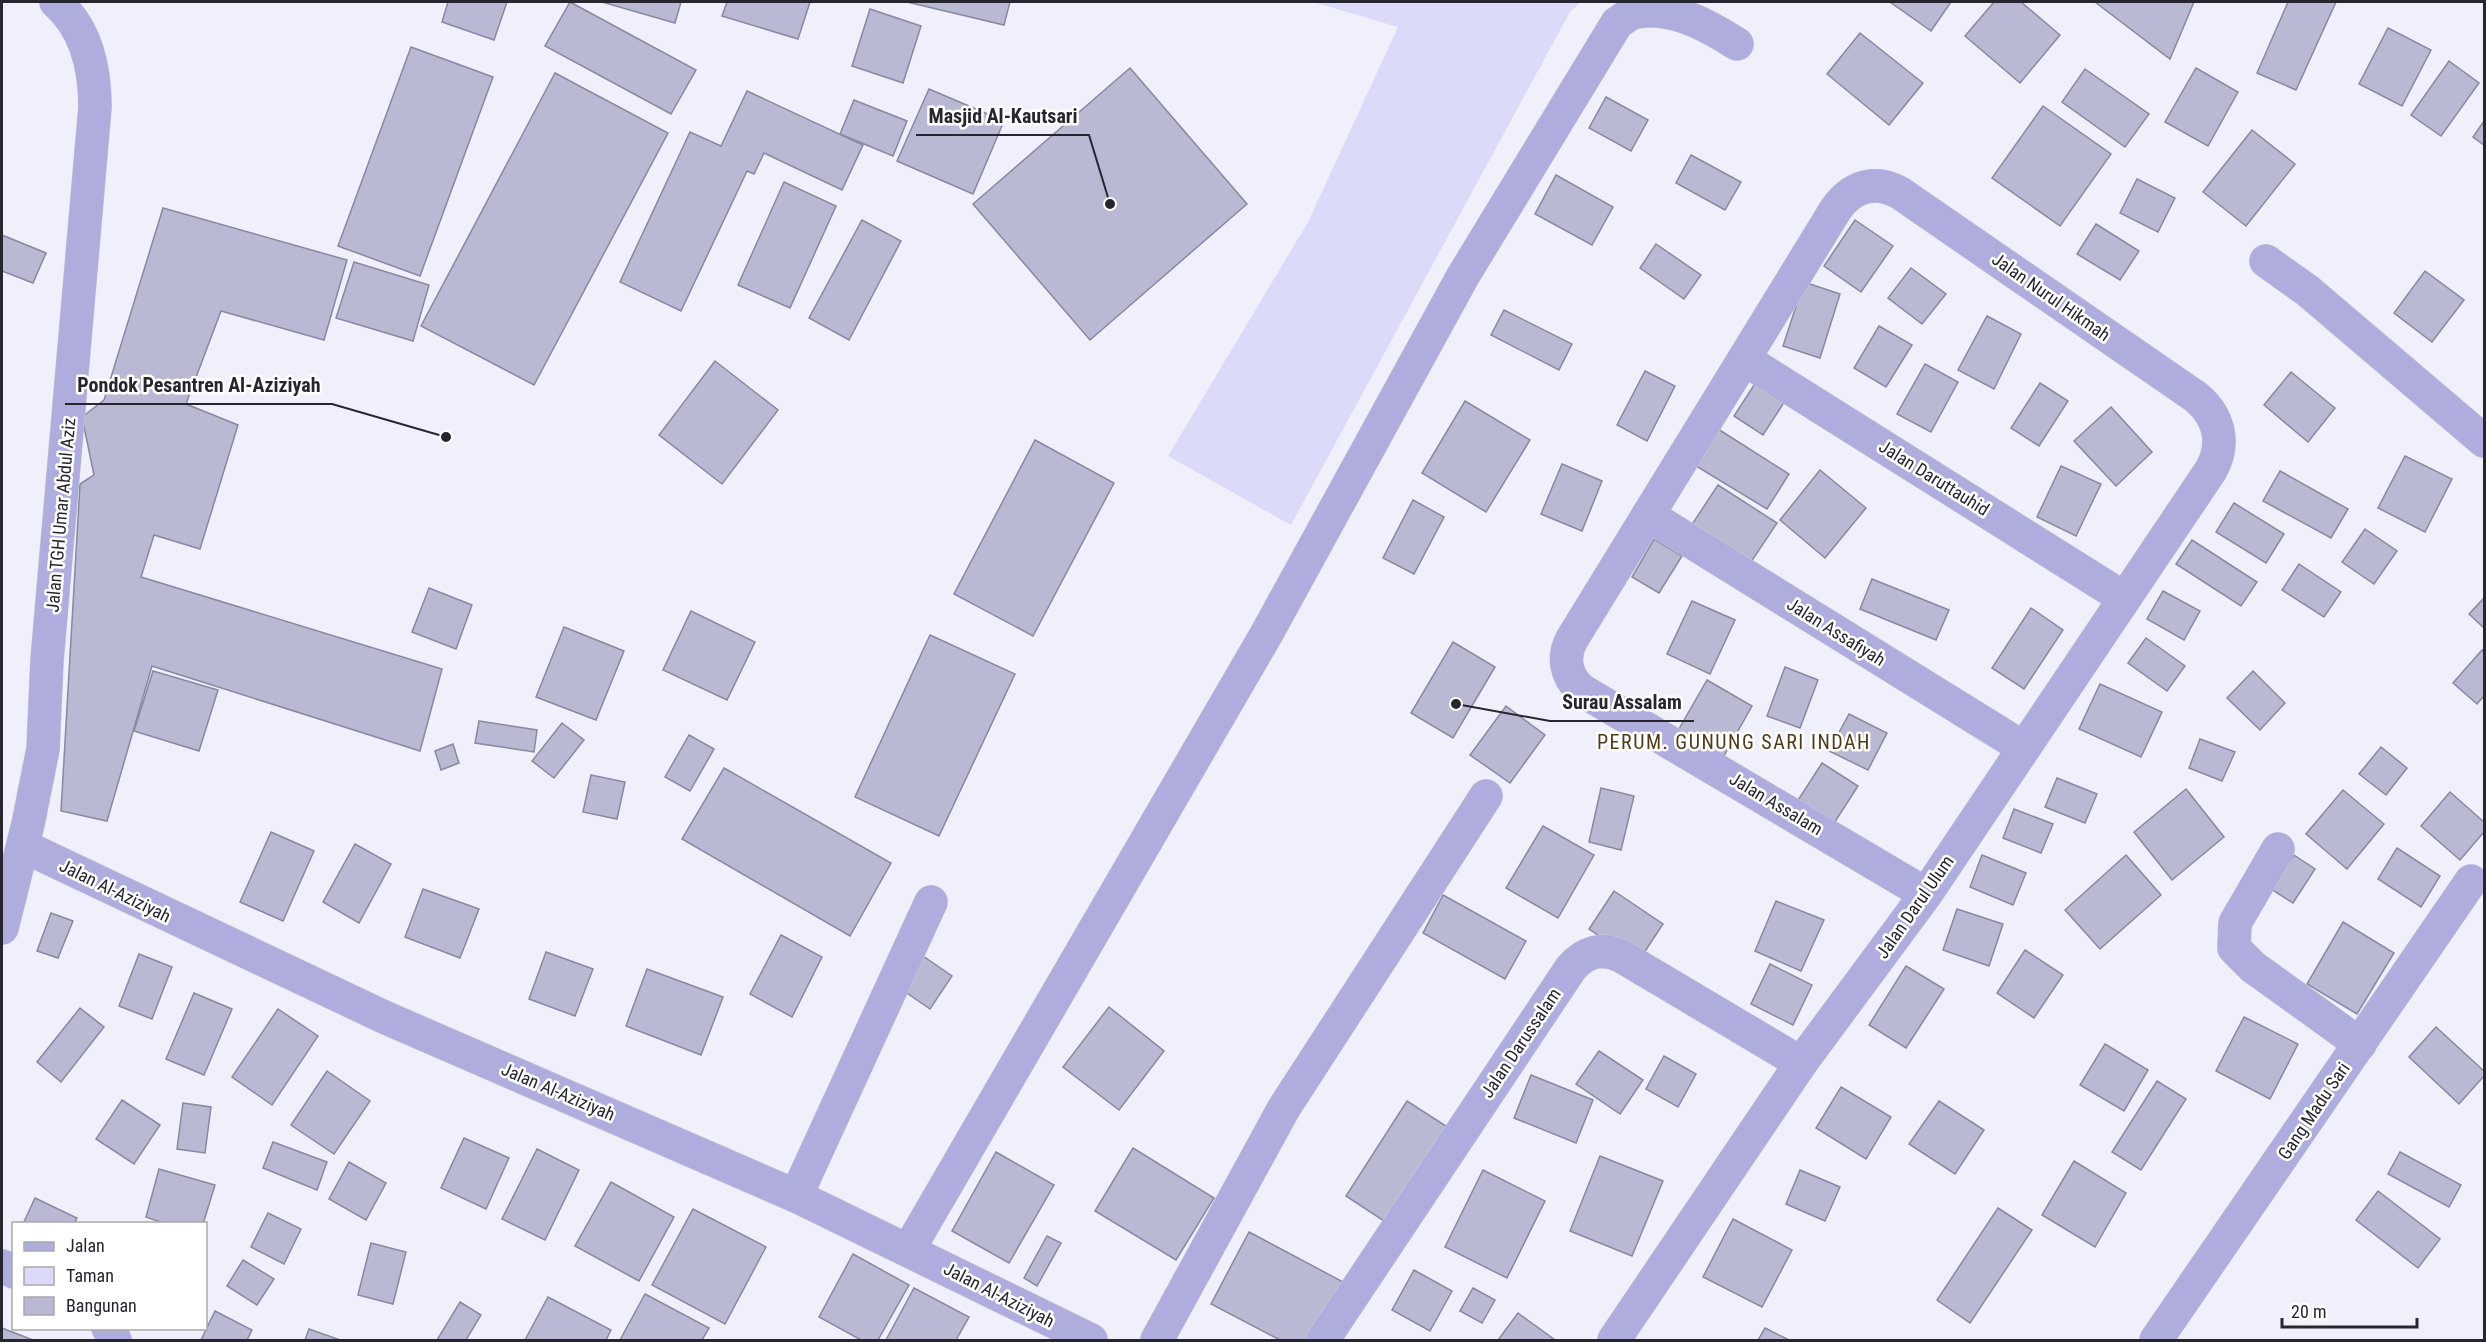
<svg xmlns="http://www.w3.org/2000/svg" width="2486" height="1342" viewBox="0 0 2486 1342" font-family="'Roboto Condensed',sans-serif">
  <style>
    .green { fill: #dbdaf9 }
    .building { fill: #b9b9d4; stroke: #8988a2; stroke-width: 1.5 }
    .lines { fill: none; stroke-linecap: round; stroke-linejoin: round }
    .minor-casing { stroke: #cccbd7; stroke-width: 34 }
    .minor { stroke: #aeadde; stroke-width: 33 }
    .labels { text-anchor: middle; stroke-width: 5; stroke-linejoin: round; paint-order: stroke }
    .street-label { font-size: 18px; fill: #262530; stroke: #fff }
    .neighbourhood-label { font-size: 20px; letter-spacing: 1.5px; fill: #513a17; stroke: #fff }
    .leader { fill: none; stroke: #262530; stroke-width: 2 }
    .callout-dot { fill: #262530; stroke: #fff; stroke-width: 2 }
    .callout-label { font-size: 20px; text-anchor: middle; font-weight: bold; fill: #262530; stroke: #fff; stroke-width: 5; stroke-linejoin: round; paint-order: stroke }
  </style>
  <rect width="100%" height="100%" fill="#f0f0fc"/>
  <polygon class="green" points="1313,2 1581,2 1570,12 1291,525 1168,456 1308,222 1398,27"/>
  <g class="building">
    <polygon points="448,2 507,2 494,40 442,22"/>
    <polygon points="570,2 696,70 671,114 545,46"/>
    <polygon points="602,2 681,2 675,23"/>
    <polygon points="727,2 810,2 798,39 722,16"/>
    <polygon points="907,2 1010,2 1004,25"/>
    <polygon points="1890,2 1951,2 1931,31"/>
    <polygon points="1994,2 2021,2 2060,35 2020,83 1965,36"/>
    <polygon points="2095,2 2194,2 2170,59"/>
    <polygon points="2288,2 2336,2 2296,90 2257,73"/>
    <polygon points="870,9 921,26 903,83 852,66"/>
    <polygon points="2388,28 2431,50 2402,106 2359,84"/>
    <polygon points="1860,33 1923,83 1889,125 1827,74"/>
    <polygon points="411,47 493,77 420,276 338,246"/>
    <polygon points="2449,61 2479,83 2441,136 2411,115"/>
    <polygon points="1130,68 1247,204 1090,340 973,204"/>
    <polygon points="2196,68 2238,92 2208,146 2165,122"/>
    <polygon points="2085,69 2149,114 2125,147 2062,102"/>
    <polygon points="555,73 668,133 534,385 421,326"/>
    <polygon points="929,89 1004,121 973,194 897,161"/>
    <polygon points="747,91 863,145 842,190 764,153 754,174 747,171 681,311 620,282 690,132 721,146"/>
    <polygon points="1606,97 1648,120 1631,151 1589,128"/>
    <polygon points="854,100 907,121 893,156 840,134"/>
    <polygon points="2043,106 2111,154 2060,226 1992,178"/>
    <polygon points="2484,121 2484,145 2473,137"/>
    <polygon points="2252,130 2295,164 2246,226 2203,192"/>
    <polygon points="1691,155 1741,182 1725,210 1676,183"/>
    <polygon points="1556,175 1613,207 1592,245 1535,214"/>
    <polygon points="2137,179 2175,198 2158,232 2120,213"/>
    <polygon points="784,182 836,206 790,308 738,285"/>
    <polygon points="163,208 347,260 324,340 221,311 186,404 238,425 200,549 154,535 141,577 442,669 420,751 152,666 107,821 61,811 80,484 94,475 82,417 104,400"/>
    <polygon points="862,220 901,241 849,340 809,318"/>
    <polygon points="1855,220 1893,246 1861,292 1824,266"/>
    <polygon points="2096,224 2139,251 2120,280 2077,254"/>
    <polygon points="2,235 46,253 33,283 2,271"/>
    <polygon points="1656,244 1701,275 1684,299 1640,268"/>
    <polygon points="354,262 429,285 413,341 336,318"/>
    <polygon points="1911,268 1946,294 1922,324 1888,298"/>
    <polygon points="2425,271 2464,300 2432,342 2394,313"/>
    <polygon points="1804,282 1840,294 1820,358 1783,346"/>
    <polygon points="1504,310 1572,344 1559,370 1491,335"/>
    <polygon points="1987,316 2021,334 1994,389 1958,370"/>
    <polygon points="1879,326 1912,345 1886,387 1854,368"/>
    <polygon points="715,361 778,410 722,484 659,435"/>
    <polygon points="1925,364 1958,382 1931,432 1897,414"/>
    <polygon points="1645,371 1675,386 1647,441 1617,425"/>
    <polygon points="2291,372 2335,408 2308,442 2264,405"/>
    <polygon points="1756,382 1785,401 1763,435 1734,416"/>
    <polygon points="2040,383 2068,401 2039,446 2011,428"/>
    <polygon points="1465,401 1530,440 1486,512 1422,473"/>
    <polygon points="2111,407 2152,452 2116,486 2074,441"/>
    <polygon points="1718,429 1789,474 1767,509 1696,466"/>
    <polygon points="1035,440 1114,483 1033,636 954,594"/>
    <polygon points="2405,456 2452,479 2425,532 2378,508"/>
    <polygon points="1562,464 1602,481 1582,531 1541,514"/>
    <polygon points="2061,466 2101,484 2076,536 2037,517"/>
    <polygon points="1820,470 1866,508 1825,558 1780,520"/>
    <polygon points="2280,471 2348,509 2331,538 2263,501"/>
    <polygon points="1718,485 1777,523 1749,565 1691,526"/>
    <polygon points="1413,500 1444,517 1414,574 1383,558"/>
    <polygon points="2234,503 2284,534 2266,563 2216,532"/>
    <polygon points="2365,529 2397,551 2374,584 2342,562"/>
    <polygon points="1654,539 1682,556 1659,593 1632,577"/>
    <polygon points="2192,540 2257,582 2241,606 2176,564"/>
    <polygon points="2299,564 2341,592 2324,617 2282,590"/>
    <polygon points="1872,579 1949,610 1936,640 1860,609"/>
    <polygon points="429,588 472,605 456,649 412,632"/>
    <polygon points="2163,591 2200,611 2184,640 2147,619"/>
    <polygon points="2484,598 2484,628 2469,614"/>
    <polygon points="1692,601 1735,620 1710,674 1667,654"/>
    <polygon points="2031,608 2063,630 2024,689 1992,668"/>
    <polygon points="691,611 755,642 727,700 663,670"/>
    <polygon points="564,627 624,651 596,720 536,697"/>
    <polygon points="930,635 1015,674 939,836 855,797"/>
    <polygon points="2146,638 2185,666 2167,691 2128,663"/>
    <polygon points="1453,642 1495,667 1453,738 1411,713"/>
    <polygon points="2482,650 2484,653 2484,696 2477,704 2453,683"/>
    <polygon points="1785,667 1818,680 1800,728 1767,716"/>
    <polygon points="153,671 218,690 199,751 134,731"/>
    <polygon points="2253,671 2285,703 2260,730 2227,698"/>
    <polygon points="1707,680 1752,706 1721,761 1675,736"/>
    <polygon points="2100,684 2162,712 2141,757 2079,729"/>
    <polygon points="1506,706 1545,735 1510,783 1470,755"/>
    <polygon points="1849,714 1887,733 1868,770 1829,751"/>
    <polygon points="479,721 537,730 534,752 475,743"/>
    <polygon points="562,723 584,740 554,778 532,761"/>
    <polygon points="689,735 714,749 690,791 665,777"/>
    <polygon points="2200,739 2235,752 2222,781 2189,768"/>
    <polygon points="453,744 459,763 441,770 435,751"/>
    <polygon points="2381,747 2407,768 2386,795 2359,774"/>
    <polygon points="1822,763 1858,786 1829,831 1793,808"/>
    <polygon points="724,768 891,863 850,936 682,839"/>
    <polygon points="591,775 625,782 617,819 583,812"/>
    <polygon points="2057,778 2097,794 2085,823 2045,807"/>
    <polygon points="1601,788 1634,796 1621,850 1589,842"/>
    <polygon points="2186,789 2224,837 2172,880 2134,832"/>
    <polygon points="2343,790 2384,824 2347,869 2306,834"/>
    <polygon points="2450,792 2484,822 2484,832 2460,860 2421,826"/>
    <polygon points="2014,809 2053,824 2041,853 2003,838"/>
    <polygon points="1543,826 1594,855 1558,918 1506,888"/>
    <polygon points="271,832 314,851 283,921 240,902"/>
    <polygon points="355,844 391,864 359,923 323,902"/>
    <polygon points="2397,848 2440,876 2421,907 2378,879"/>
    <polygon points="1982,855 2026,873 2013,905 1970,887"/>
    <polygon points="2126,855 2161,895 2100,949 2065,910"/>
    <polygon points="2294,855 2315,869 2293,903 2271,889"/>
    <polygon points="423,889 479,909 460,958 405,937"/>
    <polygon points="1614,891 1663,924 1638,962 1589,929"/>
    <polygon points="1443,895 1526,941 1505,979 1423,933"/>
    <polygon points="1776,901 1824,920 1801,971 1755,951"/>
    <polygon points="1957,909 2003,924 1989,966 1943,950"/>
    <polygon points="51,913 73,921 58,958 37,951"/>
    <polygon points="2343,922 2394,953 2357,1014 2307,984"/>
    <polygon points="781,935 822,957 792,1017 750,994"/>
    <polygon points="2025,950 2063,975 2034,1018 1997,993"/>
    <polygon points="546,952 593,969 575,1016 529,999"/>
    <polygon points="139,954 172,967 152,1019 119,1006"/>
    <polygon points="923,956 952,976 930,1009 901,989"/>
    <polygon points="1770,964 1812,985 1793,1025 1751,1004"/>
    <polygon points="1906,966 1944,989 1906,1048 1869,1025"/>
    <polygon points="647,969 723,997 701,1055 626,1026"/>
    <polygon points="194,993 232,1009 204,1075 166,1059"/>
    <polygon points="1109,1007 1164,1051 1119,1110 1063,1067"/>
    <polygon points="80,1008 104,1027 61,1082 37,1062"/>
    <polygon points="278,1009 318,1036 272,1105 232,1077"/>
    <polygon points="2244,1017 2298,1044 2270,1099 2216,1071"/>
    <polygon points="2436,1027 2484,1071 2484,1076 2459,1104 2409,1057"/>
    <polygon points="2105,1044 2148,1070 2124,1111 2080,1085"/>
    <polygon points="1599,1051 1643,1080 1620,1114 1576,1084"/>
    <polygon points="1664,1056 1696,1074 1678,1107 1646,1089"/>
    <polygon points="327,1071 370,1101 334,1154 291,1125"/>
    <polygon points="1531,1075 1593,1100 1576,1143 1514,1118"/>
    <polygon points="2157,1081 2186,1099 2141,1170 2112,1152"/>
    <polygon points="1841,1087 1891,1117 1866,1159 1816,1128"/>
    <polygon points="122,1100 160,1125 134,1164 96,1139"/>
    <polygon points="1407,1101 1449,1128 1387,1223 1346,1196"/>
    <polygon points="1939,1101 1984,1130 1955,1174 1909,1144"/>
    <polygon points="183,1103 211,1107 205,1153 177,1149"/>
    <polygon points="464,1138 509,1158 486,1209 441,1188"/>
    <polygon points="273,1142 327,1162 317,1190 263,1168"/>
    <polygon points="1133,1148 1214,1198 1176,1260 1095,1211"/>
    <polygon points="537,1149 579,1170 545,1240 502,1219"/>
    <polygon points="996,1152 1054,1185 1009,1263 952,1231"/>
    <polygon points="2400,1152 2461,1185 2449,1207 2388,1174"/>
    <polygon points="1600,1156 1663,1181 1632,1256 1570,1231"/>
    <polygon points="2074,1161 2126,1193 2095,1247 2042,1215"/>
    <polygon points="349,1162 386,1183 366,1220 329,1199"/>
    <polygon points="159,1169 215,1185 203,1224 166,1224 146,1217"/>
    <polygon points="1483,1170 1545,1201 1507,1278 1445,1247"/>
    <polygon points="1800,1170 1840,1187 1825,1221 1786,1204"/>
    <polygon points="611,1182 674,1217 639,1281 575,1246"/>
    <polygon points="2378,1191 2440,1239 2418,1268 2356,1220"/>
    <polygon points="35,1198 77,1218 74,1224 23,1224"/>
    <polygon points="1998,1208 2032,1230 1970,1323 1937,1300"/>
    <polygon points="693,1209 766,1247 725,1324 652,1285"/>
    <polygon points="268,1213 301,1229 284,1264 251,1247"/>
    <polygon points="1733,1219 1792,1250 1762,1307 1703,1277"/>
    <polygon points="1249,1232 1345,1283 1315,1340 1280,1340 1211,1304"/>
    <polygon points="1047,1236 1061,1243 1037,1286 1024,1278"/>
    <polygon points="371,1243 406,1252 393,1304 358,1295"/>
    <polygon points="853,1254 909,1285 878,1340 861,1340 819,1317"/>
    <polygon points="243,1260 274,1279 257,1305 227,1286"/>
    <polygon points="1414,1270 1452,1291 1430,1331 1392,1310"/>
    <polygon points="914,1288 969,1317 956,1340 886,1340"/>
    <polygon points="1473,1288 1495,1300 1482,1323 1460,1311"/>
    <polygon points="645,1294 709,1328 702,1340 620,1340"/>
    <polygon points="548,1297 611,1330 606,1340 525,1340"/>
    <polygon points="460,1302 481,1315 466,1340 437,1340"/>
    <polygon points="215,1311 252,1330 247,1340 201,1340"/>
    <polygon points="1518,1313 1555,1340 1498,1340"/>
    <polygon points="2,1328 33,1340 2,1340"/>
    <polygon points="1765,1328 1789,1340 1758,1340"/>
    <polygon points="309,1329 340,1340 305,1340"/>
  </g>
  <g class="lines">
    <g class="minor-casing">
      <g id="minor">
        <polyline points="2266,261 2308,291 2484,441"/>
        <polyline points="1744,359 2124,598"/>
        <polyline points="1648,515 2024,748"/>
        <polyline points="23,846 384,1017 796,1196 1091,1340"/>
        <polyline points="2278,849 2235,923 2234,948 2253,967 2360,1044"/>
        <path d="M2,928l26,-104 15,-75 4,-89 48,-553c0,-39 -8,-78 -39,-105"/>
        <polyline points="796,1196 931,902"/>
        <path d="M909,1249l358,-616 196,-357 154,-253c6,-4 13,-10 20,-11 35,-7 72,14 100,32"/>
        <polyline points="2,1266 14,1272"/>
        <polyline points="108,1328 115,1340"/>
        <polyline points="1157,1340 1284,1108 1486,796"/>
        <path d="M1323,1340l248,-372c14,-16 30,-21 50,-12l180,107"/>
        <path d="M1614,1340l187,-277 125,-169 285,-424c15,-27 8,-54 -15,-73l-296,-204c-25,-14 -48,-7 -64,16l-264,430c-10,18 -6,37 9,51l345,204"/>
        <polyline points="2156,1340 2471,881"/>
      </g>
    </g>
    <use href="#minor" class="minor"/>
  </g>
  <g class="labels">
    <g class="street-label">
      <text transform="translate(2051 297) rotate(35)" y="6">Jalan Nurul Hikmah</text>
      <text transform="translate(1934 478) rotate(32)" y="6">Jalan Daruttauhid</text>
      <text transform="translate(61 515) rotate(-85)" y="6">Jalan TGH Umar Abdul Aziz</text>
      <text transform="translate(1836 632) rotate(32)" y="6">Jalan Assafiyah</text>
      <text transform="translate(1776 804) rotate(31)" y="6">Jalan Assalam</text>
      <text transform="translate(115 891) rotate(26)" y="6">Jalan Al-Aziziyah</text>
      <text transform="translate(1915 907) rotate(-55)" y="6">Jalan Darul Ulum</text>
      <text transform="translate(1521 1043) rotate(-56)" y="6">Jalan Darussalam</text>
      <text transform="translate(558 1092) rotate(23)" y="6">Jalan Al-Aziziyah</text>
      <text transform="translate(2314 1111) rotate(-56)" y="6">Gang Madu Sari</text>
      <text transform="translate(999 1295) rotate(27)" y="6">Jalan Al-Aziziyah</text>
    </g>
    <g class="neighbourhood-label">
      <text x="1734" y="749">PERUM. GUNUNG SARI INDAH</text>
    </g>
  </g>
  <path class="leader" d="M1110 204L1089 135H916M446 437L332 404H65M1456 704L1550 721H1694"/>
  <g class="callout-dot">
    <circle cx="1110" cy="204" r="6"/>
    <circle cx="446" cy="437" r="6"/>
    <circle cx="1456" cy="704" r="6"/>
  </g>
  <g class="callout-label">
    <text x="1003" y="123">Masjid Al-Kautsari</text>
    <text x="199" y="392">Pondok Pesantren Al-Aziziyah</text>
    <text x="1622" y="709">Surau Assalam</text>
  </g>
  <rect width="2486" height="1342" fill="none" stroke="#262530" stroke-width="6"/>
  <rect x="12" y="1222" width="195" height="108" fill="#ffffff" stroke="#a8a8ac" stroke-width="1.5"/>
  <rect x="24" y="1242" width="30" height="9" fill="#aeadde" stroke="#a8a8ac" stroke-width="1.5"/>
  <text x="66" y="1252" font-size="18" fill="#262530">Jalan</text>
  <rect x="24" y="1267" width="30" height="18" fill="#dbdaf9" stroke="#a8a8ac" stroke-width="1.5"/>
  <text x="66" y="1282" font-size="18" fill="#262530">Taman</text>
  <rect x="24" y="1297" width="30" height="18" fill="#b9b9d4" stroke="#a8a8ac" stroke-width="1.5"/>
  <text x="66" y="1312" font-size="18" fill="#262530">Bangunan</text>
  <path d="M2282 1318v9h135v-9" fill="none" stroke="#262530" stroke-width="3"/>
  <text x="2291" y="1318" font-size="18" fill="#262530" stroke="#ffffff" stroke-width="4.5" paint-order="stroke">20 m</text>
</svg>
